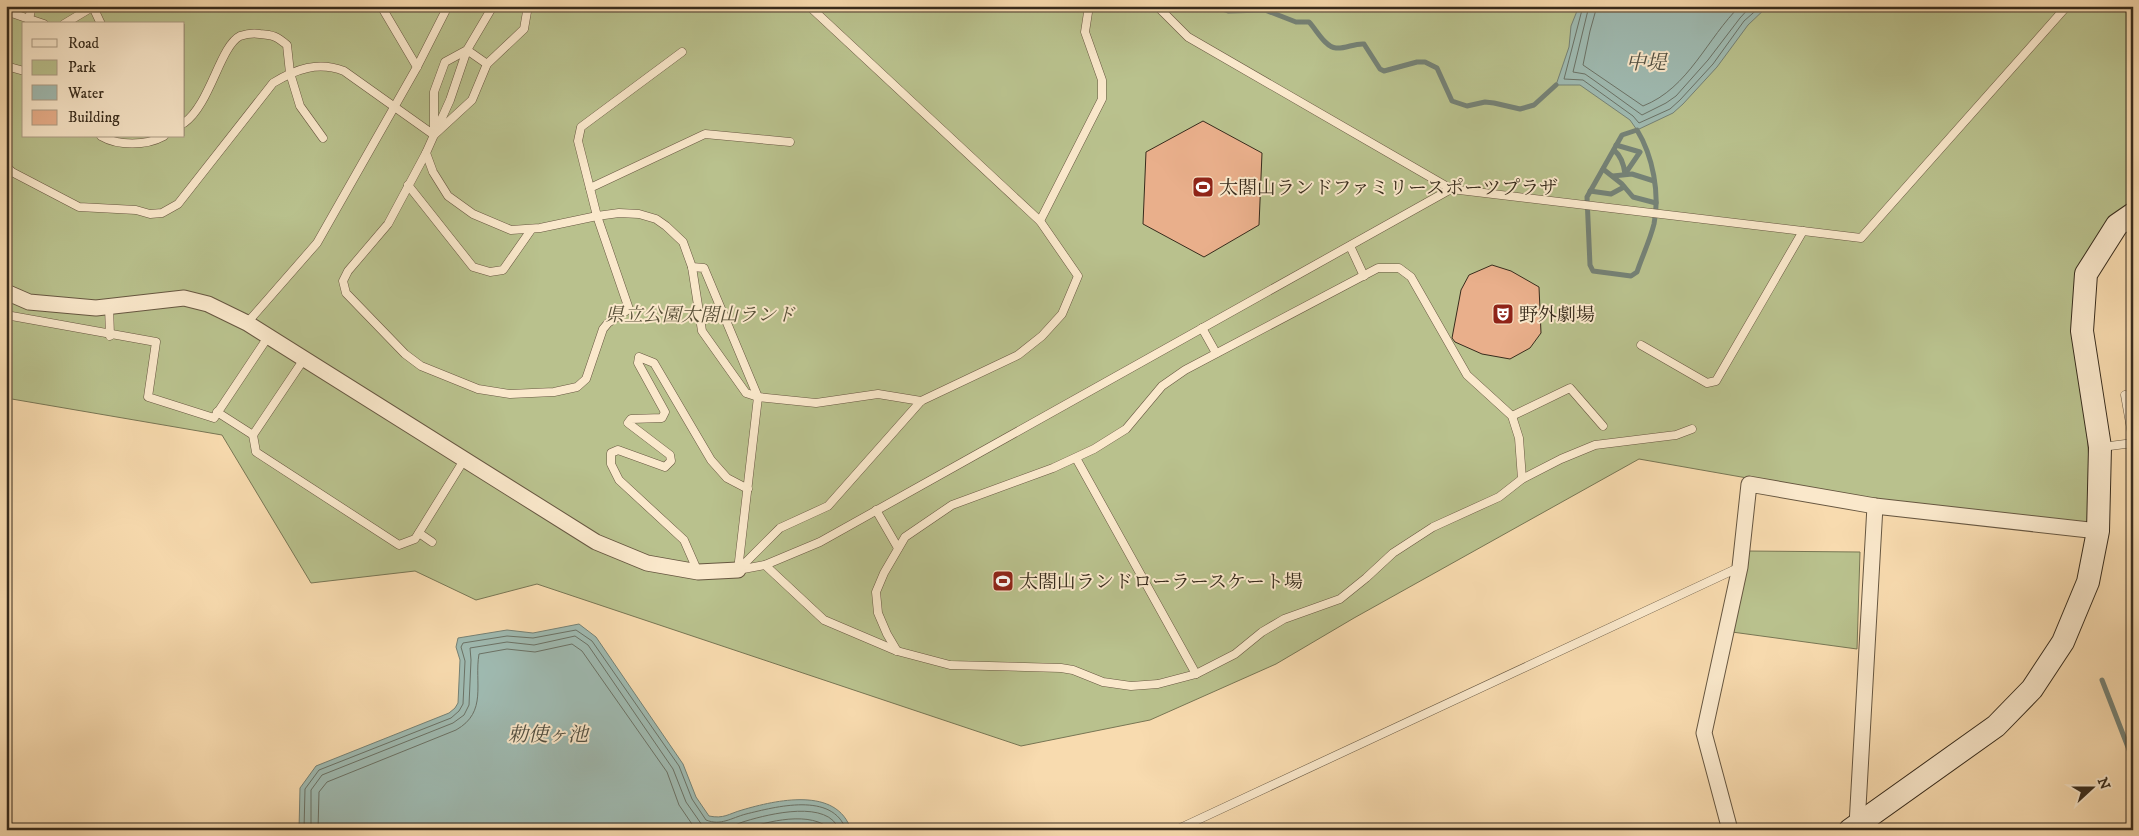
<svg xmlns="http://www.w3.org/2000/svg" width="2139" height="836" viewBox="0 0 2139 836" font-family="'IM FELL DW Pica','Noto Serif JP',serif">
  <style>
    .green { fill: #b9c18d; stroke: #787654; fill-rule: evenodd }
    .water { fill: #9fbab1; stroke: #758175 }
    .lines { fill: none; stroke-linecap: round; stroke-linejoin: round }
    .shore { stroke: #6b7266; stroke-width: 1 }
    .stream { stroke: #758175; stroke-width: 5 }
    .building { fill: #e9af8b; stroke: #372b1c }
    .lane-casing { stroke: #675741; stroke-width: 9 }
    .street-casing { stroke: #675741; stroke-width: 17 }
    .secondary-casing { stroke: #372b1c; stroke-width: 24 }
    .lane { stroke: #fae8cb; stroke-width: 8 }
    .street { stroke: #fae8cb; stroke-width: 15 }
    .secondary { stroke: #fae8cb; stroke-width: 22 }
    .labels { text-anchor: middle; stroke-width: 4; stroke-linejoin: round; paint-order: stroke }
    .poi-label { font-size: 19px; fill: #372b1c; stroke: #fae8cb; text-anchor: start }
    .park-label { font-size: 19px; font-style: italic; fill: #585038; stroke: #fae8cb }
    .water-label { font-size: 20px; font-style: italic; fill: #514f41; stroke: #fae8cb }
  </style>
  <rect width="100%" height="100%" fill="#f8dbaf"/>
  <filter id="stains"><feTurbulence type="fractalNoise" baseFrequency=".004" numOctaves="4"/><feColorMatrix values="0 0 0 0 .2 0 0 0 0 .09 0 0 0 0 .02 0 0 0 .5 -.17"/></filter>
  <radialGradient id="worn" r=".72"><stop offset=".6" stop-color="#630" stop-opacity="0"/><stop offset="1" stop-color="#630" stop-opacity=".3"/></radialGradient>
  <g class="green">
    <path d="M6,6h2127v202l-51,64 2,110 9,144 -215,-25 -239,-42 -285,159 -78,46 -126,56 -129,26 -484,-162 -61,16 -61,-29 -104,12 -89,-148 -216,-37zM24,24h160v112h-160z"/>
    <polygon points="1747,551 1860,552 1857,649 1732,632"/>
  </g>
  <g class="water">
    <polygon points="1579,6 1768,6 1748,25 1717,67 1683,104 1673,113 1637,130 1630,120 1580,85 1556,85 1569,47 1571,26"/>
    <path d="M579,624l17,13 87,127 13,33 13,19c15,3 19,-2 33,-6 34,-10 95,-24 109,20h-552l1,-42 16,-22 133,-53 6,-5 3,-5 2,-43 -4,-13 2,-9 49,-8 26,3z"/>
  </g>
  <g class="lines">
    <g class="shore">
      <polyline points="1583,6 1564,79 1583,80 1633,116 1639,123 1670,109 1680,100 1713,64 1744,21 1761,6"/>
      <polyline points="1589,6 1573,72 1585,74 1595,81 1642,115 1666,103 1676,96 1708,60 1740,18 1751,6"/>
      <path d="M1597,6l-7,25 -7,34 60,41c46,-18 64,-68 97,-100"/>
      <path d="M304,830l1,-41 14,-19 132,-52 8,-7 4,-7 2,-43 -4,-14 2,-4 44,-7 26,2 43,-8 16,11 87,125 13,33 14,21c15,6 25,-2 40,-6 29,-7 87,-23 100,16"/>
      <path d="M311,830v-40l11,-15 131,-52 11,-8 5,-10 2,-45 -1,-12 37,-6 27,3 41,-9 13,9 85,124 13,33 16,23c5,3 13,5 19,4 8,0 17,-6 25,-8 23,-7 83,-22 93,9"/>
      <path d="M318,830l1,-38 8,-10 129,-52c32,-18 18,-47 23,-76l28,-5 28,3 37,-8 10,7 85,121 12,33 17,25"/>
      <path d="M743,830c24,-9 69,-20 88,0"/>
    </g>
    <g class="stream">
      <path d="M1213,6l15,5 37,-1 31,12h13c7,7 16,25 27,26 9,1 19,-5 28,-4l16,25 4,2 33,-9h8l12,6 15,33 15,5 18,-4 9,1 26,6 14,-4 22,-20"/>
      <path d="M1637,130c16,26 23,64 17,94 -4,16 -12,33 -17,48l-6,4 -38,-5 -3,-6 -3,-68 35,-62z"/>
      <path d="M1614,150c7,6 10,15 11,24l15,-22 -24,-7"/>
      <polyline points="1603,169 1622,184 1633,197 1656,203"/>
      <polyline points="1613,176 1632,174 1654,181"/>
      <polyline points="1590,191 1611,194 1624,187"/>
      <polyline points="2102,680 2133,760"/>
    </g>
  </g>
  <g class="building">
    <polygon points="1203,121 1262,153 1259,225 1204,257 1143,224 1146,152"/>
    <polygon points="1492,265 1511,271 1539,287 1541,333 1530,348 1510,359 1482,354 1455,342 1452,338 1461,290 1469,275"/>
  </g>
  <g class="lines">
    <g class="lane-casing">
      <g id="lane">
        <polyline points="381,6 417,67"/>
        <polyline points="493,6 467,50 445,62 434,92 434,135 472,100 487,64 524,29 528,6"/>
        <polyline points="809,6 1040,221"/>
        <polyline points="1157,6 1188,37 1451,189 1861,238 2067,6"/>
        <polyline points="93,7 101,24"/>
        <polyline points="6,11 29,19 32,6"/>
        <polyline points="29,22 29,19 44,24"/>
        <polyline points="64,24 94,6"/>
        <polyline points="6,66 24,71"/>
        <path d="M184,123c26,-18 36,-77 56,-87 6,-2 14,-3 20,-2 13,1 16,2 27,11l3,28 10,33 23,32"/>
        <polyline points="436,131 450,100 467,50 487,64"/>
        <path d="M101,136c17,10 45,10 63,0"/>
        <polyline points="426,153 388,224 348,271 343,281 346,293 405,354 421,366 478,389 510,394 554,392 577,387 586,379 603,329 608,323 629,309 597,216 578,141 581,127 682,52"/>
        <path d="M6,166l6,6 67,35 57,3 14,4 12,-1 16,-9 95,-121c23,-14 45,-22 71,-12l90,64 -8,18 7,19 15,24 25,18 38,16 29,-2 57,-12 22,-3 20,1 17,5 10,7 17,16 9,25 10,64 44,62 12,4 58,6 62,-9 43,7"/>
        <polyline points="408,185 473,267 490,272 503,270 531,230"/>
        <polyline points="590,188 705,134 790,142"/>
        <polyline points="1350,246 1364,276"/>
        <polyline points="692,267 704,268 758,397 738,570"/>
        <polyline points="109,306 110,336"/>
        <polyline points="6,315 156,342 148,397 214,418 268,337"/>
        <polyline points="247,323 317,243 417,67 448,6"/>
        <polyline points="1202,328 1216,353"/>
        <polyline points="1641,345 1707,383 1716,381 1803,231"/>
        <polyline points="2125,395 2133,440"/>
        <polyline points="217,412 253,435 304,359"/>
        <polyline points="1512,416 1570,388 1603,426"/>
        <polyline points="253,435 256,452 399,545 415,539 464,460"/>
        <polyline points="2102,447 2133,443"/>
        <polyline points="1076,458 1196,674"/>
        <polyline points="876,510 898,548"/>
        <polyline points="419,533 432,542"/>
        <polyline points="765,565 824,620 897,651 950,665 1061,668 1073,670 1103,682 1131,686 1158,684 1196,674 1235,654 1262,632 1284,619 1340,599 1366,578 1393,553 1433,527 1499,497 1522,479 1561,459 1595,445 1676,435 1692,429"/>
        <polyline points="738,570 765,565 820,542 1451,189"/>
        <polyline points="738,570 780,528 828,506 921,401 1018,355 1042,336 1062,314 1078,276 1040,221 1102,99 1102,80 1085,32 1089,6"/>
        <polyline points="698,572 684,540 619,480 611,464 611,453 618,450 665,467 671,461 670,455 628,423 631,419 662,418 665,412 638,363 639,357 654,363 711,460 727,478 748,489"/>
        <polyline points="897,651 887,634 878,613 876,592 884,573 905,537 952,505 1053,468 1094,449 1126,429 1162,386 1185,370 1378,268 1399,268 1411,277 1467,375 1512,416 1519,438 1522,479"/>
        <polyline points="1176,830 1740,567"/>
      </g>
    </g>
    <g class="street-casing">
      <g id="street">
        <polyline points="6,292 29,302 96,308 184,298 208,304 247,323 596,542 647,563 698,572 738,570"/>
        <polyline points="1857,825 1875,506"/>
        <polyline points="1730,830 1704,733 1740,567 1749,484 1875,506 2098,531"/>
      </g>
    </g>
    <g class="secondary-casing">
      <polyline id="secondary" points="1850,830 1996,726 2032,689 2063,642 2088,582 2098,531 2100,447 2082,331 2086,274 2117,225 2133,214"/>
    </g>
    <use href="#lane" class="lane"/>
    <use href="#street" class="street"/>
    <use href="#secondary" class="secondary"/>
  </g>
  <defs>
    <g id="stadium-square" transform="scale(1.125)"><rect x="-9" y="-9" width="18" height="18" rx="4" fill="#8f2418" stroke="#fae8cb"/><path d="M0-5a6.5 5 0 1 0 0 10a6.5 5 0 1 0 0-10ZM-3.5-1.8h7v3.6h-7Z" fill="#fff"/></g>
    <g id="theatre-square" transform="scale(1.125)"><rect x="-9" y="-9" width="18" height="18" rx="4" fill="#8f2418" stroke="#fae8cb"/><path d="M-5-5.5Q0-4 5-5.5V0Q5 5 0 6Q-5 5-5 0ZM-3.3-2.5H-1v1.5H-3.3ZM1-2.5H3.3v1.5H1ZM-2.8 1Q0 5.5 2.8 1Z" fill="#fff"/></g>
  </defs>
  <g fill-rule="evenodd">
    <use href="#stadium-square" x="1203" y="187"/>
    <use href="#theatre-square" x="1503" y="314"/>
    <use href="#stadium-square" x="1003" y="581"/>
  </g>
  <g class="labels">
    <g class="poi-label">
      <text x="1219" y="194">太閤山ランドファミリースポーツプラザ</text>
      <text x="1519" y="321">野外劇場</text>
      <text x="1019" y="588">太閤山ランドローラースケート場</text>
    </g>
    <g class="park-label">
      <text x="700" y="321">県立公園太閤山ランド</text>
    </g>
    <g class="water-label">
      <text x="1646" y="69">中堤</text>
      <text x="548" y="741">勅使ヶ池</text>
    </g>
  </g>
  <rect width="2139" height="836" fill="none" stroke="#f8dbaf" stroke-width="25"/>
  <rect x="8" y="8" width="2124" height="821" fill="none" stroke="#372b1c" stroke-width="2.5"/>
  <rect x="12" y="12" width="2114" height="811" fill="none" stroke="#372b1c"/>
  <rect x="22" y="22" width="162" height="115" fill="#fae8cb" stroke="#ac9c85"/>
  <rect x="32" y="39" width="25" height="8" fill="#fae8cb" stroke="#ac9c85"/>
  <text x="68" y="48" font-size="15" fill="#372b1c">Road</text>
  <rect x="32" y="60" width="25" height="15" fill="#b9c18d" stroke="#ac9c85"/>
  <text x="68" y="72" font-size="15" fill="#372b1c">Park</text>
  <rect x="32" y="85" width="25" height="15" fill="#9fbab1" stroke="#ac9c85"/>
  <text x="68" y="98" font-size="15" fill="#372b1c">Water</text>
  <rect x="32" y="110" width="25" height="15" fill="#e9af8b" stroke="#ac9c85"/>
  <text x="68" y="122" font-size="15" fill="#372b1c">Building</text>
  <g transform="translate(2092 788) rotate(69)" stroke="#fae8cb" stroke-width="4" paint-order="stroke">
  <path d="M0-4L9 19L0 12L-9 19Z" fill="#372b1c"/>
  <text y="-8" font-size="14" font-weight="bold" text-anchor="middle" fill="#372b1c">N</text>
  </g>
  <rect width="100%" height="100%" filter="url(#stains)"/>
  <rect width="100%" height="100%" fill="url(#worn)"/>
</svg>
